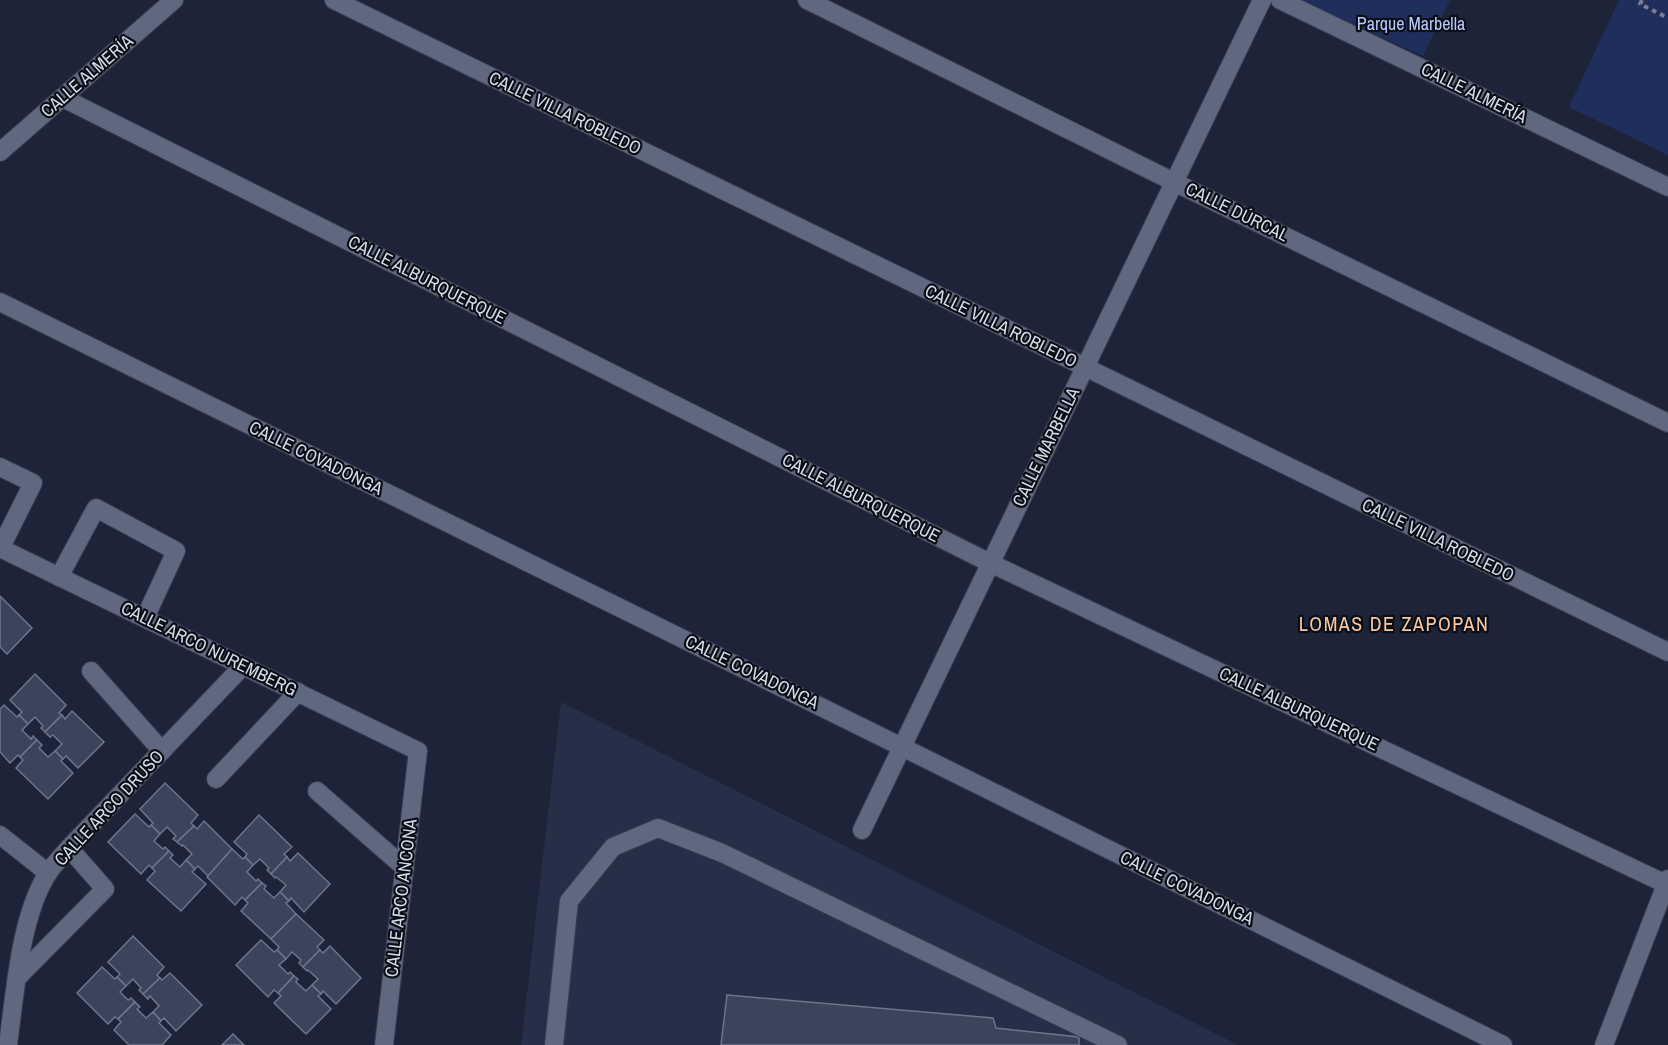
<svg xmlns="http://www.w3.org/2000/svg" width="1668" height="1045" viewBox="0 0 1668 1045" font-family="'Archivo Narrow',sans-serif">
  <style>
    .built { fill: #262f47 }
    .green { fill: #202e5c }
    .building { fill: #3c445a; stroke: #6c758d; stroke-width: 1.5 }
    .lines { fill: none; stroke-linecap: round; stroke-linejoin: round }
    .minor-casing { stroke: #383e4e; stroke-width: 20 }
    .path { stroke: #7a8091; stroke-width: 4; stroke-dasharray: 4.5 4.5; stroke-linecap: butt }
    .minor { stroke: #5f687f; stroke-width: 18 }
    .labels { text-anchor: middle; stroke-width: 4.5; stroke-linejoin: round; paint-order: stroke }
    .park-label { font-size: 18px; fill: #b5c9fc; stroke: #0a0e16 }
    .street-label { font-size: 18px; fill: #d5dbe8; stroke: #0a0e16 }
    .neighbourhood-label { font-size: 20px; letter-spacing: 1.5px; fill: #fac69e; stroke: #0a0e16 }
  </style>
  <rect width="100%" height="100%" fill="#1d2438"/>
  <polygon class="built" points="561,702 1238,1045 521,1045"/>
  <g class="green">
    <polygon points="1300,0 1450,0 1423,56"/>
    <polygon points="1619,0 1668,0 1668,155 1569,107"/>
  </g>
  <g class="building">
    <polygon points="0,596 32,628 7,654 0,647"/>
    <polygon points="35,674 66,705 59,713 62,715 45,732 41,728 43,726 35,717 28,724 19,715 22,712 10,700"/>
    <polygon points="4,705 17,717 19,715 28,724 22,730 31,739 33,736 37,740 20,757 18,755 10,763 0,752 0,709"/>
    <polygon points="72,711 104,742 78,768 66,756 63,759 55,751 62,744 53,735 50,737 45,732 62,715 65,719"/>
    <polygon points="37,740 42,745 39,748 48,757 55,751 63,759 61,761 73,773 48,799 16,768 23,760 20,757"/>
    <polygon points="165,783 198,815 191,823 194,826 177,842 173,839 176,836 167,827 160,834 151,825 153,823 140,809"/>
    <polygon points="135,814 149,827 151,825 160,834 154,841 163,849 165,847 169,851 152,868 149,865 141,874 108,842"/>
    <polygon points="259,815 292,847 284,854 287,857 271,874 267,870 269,868 260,859 253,865 245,857 247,854 234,842"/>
    <polygon points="204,821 232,849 208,876 198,866 195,869 186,860 192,854 183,845 182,846 177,842 194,826 197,829"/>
    <polygon points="232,849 243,859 245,857 253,865 247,872 256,881 258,879 262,883 245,900 242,897 235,905 207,877"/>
    <polygon points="169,851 173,855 170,858 180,867 186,860 195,869 192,872 206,884 181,911 147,880 155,871 152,868"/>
    <polygon points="298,853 330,884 304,912 291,898 289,901 280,892 286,885 276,877 275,878 271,874 287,857 290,861"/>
    <polygon points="262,883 266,886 264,889 274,898 280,892 289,901 286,903 296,914 271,939 241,911 248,903 245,900"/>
    <polygon points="296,914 324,940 317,947 320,950 303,967 299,963 301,960 292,952 286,959 277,950 279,947 271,939"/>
    <polygon points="133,936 164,967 157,975 160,978 143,994 139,990 141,988 133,979 126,986 117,977 120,974 108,962"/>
    <polygon points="261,940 274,952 277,950 286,959 279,965 288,974 290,972 294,976 278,993 274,990 268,997 236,965"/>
    <polygon points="330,946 361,978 336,1004 323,991 321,994 312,985 318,979 308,970 307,971 303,967 320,950 323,953"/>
    <polygon points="102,967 115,979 117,977 126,986 120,992 128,1000 131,998 135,1002 118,1019 115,1017 108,1024 77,993"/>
    <polygon points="170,973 202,1005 176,1031 164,1018 161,1021 153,1012 159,1006 150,996 148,999 143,994 160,978 162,980"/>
    <polygon points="294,976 298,979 296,982 306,991 312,985 321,994 318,996 331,1009 306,1034 274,1003 281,996 278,993"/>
    <polygon points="727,995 993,1018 996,1028 1079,1037 1079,1045 721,1045"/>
    <polygon points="135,1002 140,1007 137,1009 146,1018 153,1012 161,1021 159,1023 171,1035 162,1045 129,1045 114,1030 121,1022 118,1019"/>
    <polygon points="233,1034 244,1045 222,1045"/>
  </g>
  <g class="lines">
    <g class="minor-casing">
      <g id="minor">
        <polyline points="334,0 1668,652"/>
        <polyline points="807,0 1174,182 1668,423"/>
        <polyline points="1280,0 1668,187"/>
        <polyline points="63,98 990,563 1666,884"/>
        <polyline points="0,152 174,0"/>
        <polyline points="0,302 902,747 1503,1045"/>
        <polyline points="0,467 33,483 0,549"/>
        <polyline points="0,548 418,751 384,1045"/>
        <polyline points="59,577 96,508 176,551 145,618"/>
        <polyline points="91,671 162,751"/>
        <polyline points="216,779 298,692"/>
        <polyline points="317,791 405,868"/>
        <polyline points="862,830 1262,0"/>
        <polyline points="0,835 48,873"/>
        <polyline points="18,977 105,889 69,848"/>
        <path d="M8,1045c7,-51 12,-129 40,-172 6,-9 14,-17 21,-25l174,-182"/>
        <polyline points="554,1045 569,901 613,847 658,828 722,853 1118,1045"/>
        <polyline points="1604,1045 1668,879"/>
      </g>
    </g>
    <polyline class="path" points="1642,0 1640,4 1668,18"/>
    <use href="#minor" class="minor"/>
  </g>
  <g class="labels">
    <g class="park-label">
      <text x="1411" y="30">Parque Marbella</text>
    </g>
    <g class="street-label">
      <text transform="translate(87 76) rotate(-41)" y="6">CALLE ALMERÍA</text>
      <text transform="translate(1474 93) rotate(26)" y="6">CALLE ALMERÍA</text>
      <text transform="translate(565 113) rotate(26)" y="6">CALLE VILLA ROBLEDO</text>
      <text transform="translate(1237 212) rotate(26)" y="6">CALLE DÚRCAL</text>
      <text transform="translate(427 280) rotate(27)" y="6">CALLE ALBURQUERQUE</text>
      <text transform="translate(1001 326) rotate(26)" y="6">CALLE VILLA ROBLEDO</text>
      <text transform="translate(1046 447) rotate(-64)" y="6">CALLE MARBELLA</text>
      <text transform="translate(316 458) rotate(26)" y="6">CALLE COVADONGA</text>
      <text transform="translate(861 498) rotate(27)" y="6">CALLE ALBURQUERQUE</text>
      <text transform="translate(1438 540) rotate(26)" y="6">CALLE VILLA ROBLEDO</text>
      <text transform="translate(209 649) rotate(26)" y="6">CALLE ARCO NUREMBERG</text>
      <text transform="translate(752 672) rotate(26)" y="6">CALLE COVADONGA</text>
      <text transform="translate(1299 709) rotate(25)" y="6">CALLE ALBURQUERQUE</text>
      <text transform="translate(109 808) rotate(-47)" y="6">CALLE ARCO DRUSO</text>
      <text transform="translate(1187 888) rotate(26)" y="6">CALLE COVADONGA</text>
      <text transform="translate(401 898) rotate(-83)" y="6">CALLE ARCO ANCONA</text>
    </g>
    <g class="neighbourhood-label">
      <text x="1394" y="631">LOMAS DE ZAPOPAN</text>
    </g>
  </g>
</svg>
